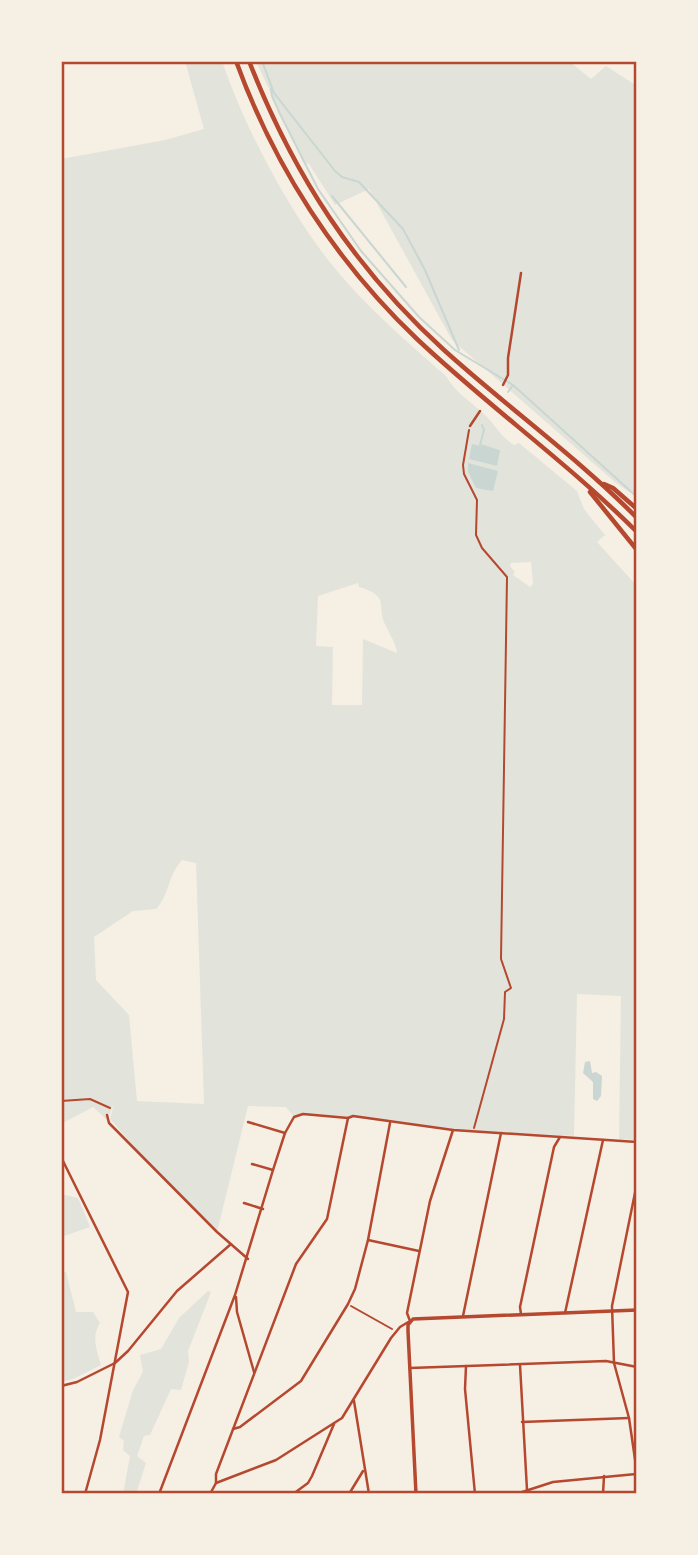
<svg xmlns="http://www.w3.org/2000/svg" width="698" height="1555" viewBox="0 0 698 1555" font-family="'PT Sans Narrow',sans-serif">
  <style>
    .green { fill: #e2e4dc; fill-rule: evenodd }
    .water { fill: #c9d6d2 }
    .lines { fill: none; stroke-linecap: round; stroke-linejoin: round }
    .stream { stroke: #c9d6d2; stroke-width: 2 }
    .path { stroke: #b5482f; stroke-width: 2 }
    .service { stroke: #b5482f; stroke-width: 2 }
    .minor { stroke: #b5482f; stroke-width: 2.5 }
    .tertiary { stroke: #b5482f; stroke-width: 3.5 }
    .trunk { stroke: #b5482f; stroke-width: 4.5 }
    .neatline { fill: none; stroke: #b5482f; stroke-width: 2.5 }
  </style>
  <rect width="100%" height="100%" fill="#f6efe4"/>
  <g class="green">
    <path d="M185,61h37c20,59 55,126 90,177 36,53 86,96 134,138 9,17 27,27 40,40 10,10 15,21 28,29l5,-2 58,48 7,18 21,26 -8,7 40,44v554l-18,-1 2,-143 -44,-2 -3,142 -121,-6 -103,-13 -47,-3 -9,3 -8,-10 -38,-1 -31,126 -54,-53 -53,-60 4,-15 -7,16 -14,-13 -32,17v-965l104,-19 39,-11zM531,562l2,22 -3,3 -17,-12 2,-3 -5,-6 1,-3zM358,583l1,4c33,10 16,19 27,39 5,11 9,15 11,27l-34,-14 -1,66h-30l1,-58 -17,-1 2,-50zM182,860l14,3 8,241 -67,-3 -8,-86 -33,-35 -2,-43 39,-26 23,-2c13,-13 12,-34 26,-49z"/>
    <polygon points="256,61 569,61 591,79 606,66 637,86 637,497 616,483 452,340 369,189 335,205 309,164 303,162"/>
    <polygon points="61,1194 78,1198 90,1227 61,1237"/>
    <path d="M66,1272l10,40h17l7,11c-9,14 -3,27 1,42l-28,14 -12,3v-109z"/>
    <polygon points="208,1291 211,1292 188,1351 189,1362 181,1390 171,1389 150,1435 144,1436 137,1456 146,1463 136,1494 123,1494 130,1456 123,1450 124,1441 119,1437 133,1390 143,1372 140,1355 161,1349 179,1318"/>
  </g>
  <g class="water">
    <polygon points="472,444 500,451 497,466 469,459"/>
    <polygon points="468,463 498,471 493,491 476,488 468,472"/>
    <polygon points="590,1061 592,1073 596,1072 602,1076 601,1096 597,1101 593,1099 593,1082 583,1073 585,1062"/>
  </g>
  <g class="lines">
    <g class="stream">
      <polyline points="262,61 274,93 335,171 342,177 359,182 403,229 425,270 459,350"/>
      <polyline points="271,89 272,96 280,114 318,189 361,251 419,317 455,350 513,385 508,392"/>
      <polyline points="332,196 406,287"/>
      <polyline points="513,385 637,497"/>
      <polyline points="482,425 484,430 480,445 499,451"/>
    </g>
    <g class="path">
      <polyline points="469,430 463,465 464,474 477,500 476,535 482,548 507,577 501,959 511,988 505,992 504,1019 474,1128"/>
      <polyline points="61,1101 90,1099 110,1108"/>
      <polyline points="351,1306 392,1329"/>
    </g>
    <polyline class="service" points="61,1441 62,1441"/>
    <g class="minor">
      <polyline points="503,385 508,375 508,358 521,273"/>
      <polyline points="470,426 480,411"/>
      <polyline points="107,1115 109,1123 217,1232 248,1259"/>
      <polyline points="248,1122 285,1133"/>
      <polyline points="61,1157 128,1292 100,1440 85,1494"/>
      <polyline points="252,1164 273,1170"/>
      <polyline points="637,1183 612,1306 614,1363 629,1418 637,1473"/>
      <polyline points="244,1203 263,1209"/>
      <polyline points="368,1240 419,1251"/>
      <polyline points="236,1297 237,1312 254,1372"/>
      <polyline points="565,1313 603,1140"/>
      <polyline points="521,1314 520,1307 554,1147 560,1137"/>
      <polyline points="463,1316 501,1133"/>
      <polyline points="520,1365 527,1490"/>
      <polyline points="466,1366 465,1389 475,1494"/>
      <polyline points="410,1368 606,1361 637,1367"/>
      <polyline points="61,1386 77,1382 115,1363 128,1351 177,1291 231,1244"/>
      <polyline points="354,1401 369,1494"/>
      <polyline points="522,1422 629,1418"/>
      <polyline points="233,1429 240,1427 301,1381 348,1304 355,1289 368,1240 390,1123"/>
      <polyline points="216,1483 276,1460 342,1418 391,1338 400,1327 410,1321 407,1313 430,1201 453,1130"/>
      <polyline points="159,1494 235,1295 273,1170 285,1133 294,1117 303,1114 348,1118 353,1116 453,1130 637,1142"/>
      <polyline points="210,1494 216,1483 216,1474 296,1264 327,1219 348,1118"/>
      <polyline points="293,1494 308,1483 312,1476 334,1424"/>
      <polyline points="349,1494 363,1471"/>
      <polyline points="516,1494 553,1482 636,1474"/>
      <polyline points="603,1494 604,1476"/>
    </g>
    <polyline class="tertiary" points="416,1494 408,1331 408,1325 413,1319 637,1310"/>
    <g class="trunk">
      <path d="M236,61c38,105 100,201 181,278 71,67 151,124 220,193"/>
      <path d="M249,61c44,113 105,207 195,289 63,57 133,107 193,168"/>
      <polyline points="604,484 613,488 637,509"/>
      <polyline points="590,492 637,550"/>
    </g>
  </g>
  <rect width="698" height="1555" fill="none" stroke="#f6efe4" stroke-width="126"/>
  <rect x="63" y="63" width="572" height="1429" class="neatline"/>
</svg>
